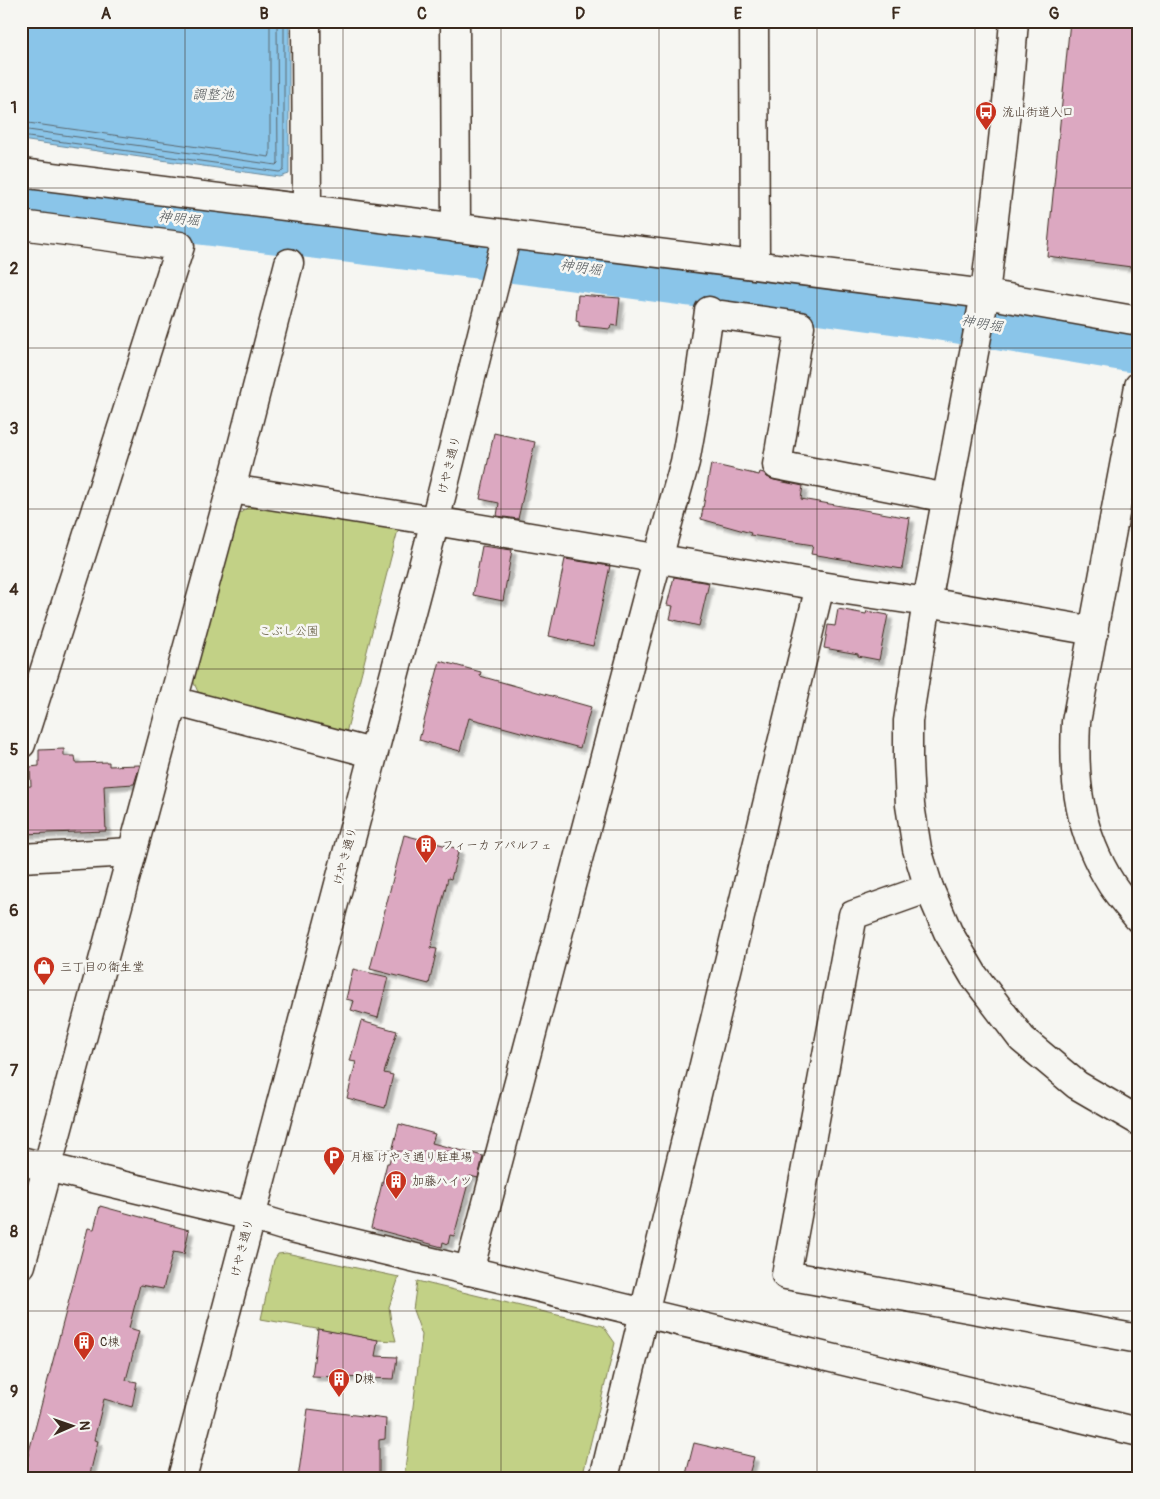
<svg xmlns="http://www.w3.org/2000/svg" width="1160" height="1499" viewBox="0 0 1160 1499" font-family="Pangolin,'Klee One',sans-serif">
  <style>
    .green { fill: #c2d186; stroke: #7e7e52 }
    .water { fill: #8ac5e9; stroke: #6a8798 }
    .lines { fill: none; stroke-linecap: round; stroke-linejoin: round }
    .shore { stroke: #5b686f; stroke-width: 1 }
    .river { stroke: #8ac5e9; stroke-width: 49 }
    .building { fill: #dca8c1; stroke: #3b2a1e; filter: url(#shadow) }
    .street-casing { stroke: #3b2a1e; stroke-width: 31 }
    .secondary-casing { stroke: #3b2a1e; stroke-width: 31 }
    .street { stroke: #f6f6f2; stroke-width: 28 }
    .secondary { stroke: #f6f6f2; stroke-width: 28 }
    .grid { fill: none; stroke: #3b2a1e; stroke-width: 1; stroke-opacity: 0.55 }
    .labels { text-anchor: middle; stroke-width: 5; stroke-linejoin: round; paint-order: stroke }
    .poi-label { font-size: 12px; fill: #3b2a1e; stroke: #f6f6f2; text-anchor: start }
    .street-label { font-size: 12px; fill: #3b2a1e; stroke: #f6f6f2 }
    .park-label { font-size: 12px; fill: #5d5438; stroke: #f6f6f2 }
    .water-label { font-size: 14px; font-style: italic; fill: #53585b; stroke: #f6f6f2 }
    .neatline { fill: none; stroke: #3b2a1e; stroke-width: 2 }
    .grid-label { font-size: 16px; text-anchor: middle; font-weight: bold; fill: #3b2a1e }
  </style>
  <defs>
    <filter id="shadow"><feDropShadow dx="4.5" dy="4.5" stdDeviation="1" flood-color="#0004"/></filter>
  </defs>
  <rect width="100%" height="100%" fill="#f6f6f2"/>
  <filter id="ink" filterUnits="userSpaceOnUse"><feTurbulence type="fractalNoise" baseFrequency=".02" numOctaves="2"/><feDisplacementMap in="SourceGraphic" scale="10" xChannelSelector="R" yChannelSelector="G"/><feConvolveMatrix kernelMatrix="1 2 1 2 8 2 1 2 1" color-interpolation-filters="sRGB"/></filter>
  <g filter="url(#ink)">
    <g class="green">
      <polygon points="251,505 399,526 345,737 198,692 191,676 239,514"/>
      <polygon points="286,1253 399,1277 389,1307 391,1322 396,1341 378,1340 261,1319 274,1260 278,1254"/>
      <polygon points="417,1281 603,1326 615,1343 582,1478 404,1478 422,1335 413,1310"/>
    </g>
    <polygon class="water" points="21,21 289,21 289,174 280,177 21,140"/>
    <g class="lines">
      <g class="shore">
        <polyline points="21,122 269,157 270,154 270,21"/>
        <polyline points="21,129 276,165 278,163 277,21"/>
        <polyline points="21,136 279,172 283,171 284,169 284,21"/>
      </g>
      <polyline class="river" points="21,198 550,263 941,316 1139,349"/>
    </g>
    <g class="building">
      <polygon points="1070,21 1139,21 1139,268 1047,256"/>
      <polygon points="578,295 620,298 617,326 611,325 610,329 579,326 579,322 576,321"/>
      <polygon points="494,433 535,442 518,519 497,516 499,503 480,499"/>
      <polygon points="711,464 759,475 760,472 764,473 767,477 774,480 803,486 801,499 910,518 902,569 811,554 813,545 750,535 751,533 701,519"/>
      <polygon points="482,546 512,550 503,601 473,595"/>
      <polygon points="565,559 610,566 593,646 549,636"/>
      <polygon points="674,577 709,583 699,626 670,619 673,606 667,605"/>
      <polygon points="838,609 866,614 867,611 888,615 879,660 858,656 858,654 824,648 828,625 835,626"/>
      <polygon points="440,661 481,672 480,676 591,707 580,748 469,718 460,751 419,740"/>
      <polygon points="64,749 64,756 75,756 76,763 109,762 109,766 140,765 134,784 104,786 106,831 21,834 21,787 31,786 30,767 39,766 39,750"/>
      <polygon points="404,835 459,849 451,879 448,878 431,948 437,949 429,984 370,969"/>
      <polygon points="353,969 388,977 378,1018 351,1010 354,1001 346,999"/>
      <polygon points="361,1021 397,1031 384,1073 393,1075 385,1108 347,1098 356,1062 350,1061"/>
      <polygon points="399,1124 435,1134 432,1143 483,1156 478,1178 470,1176 454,1236 450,1235 448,1244 443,1242 442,1247 371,1228 387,1163 389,1163"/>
      <polygon points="100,1206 189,1230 184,1254 173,1252 163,1289 140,1285 129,1328 139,1331 126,1380 137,1382 132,1407 104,1399 94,1440 98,1441 89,1478 22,1478 88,1228 94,1229"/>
      <polygon points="318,1329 378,1340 375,1356 397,1357 394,1379 312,1376"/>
      <polygon points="308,1409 386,1419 385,1439 379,1440 379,1478 298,1478"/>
      <polygon points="694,1443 754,1457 748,1478 685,1478"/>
    </g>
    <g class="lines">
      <g class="street-casing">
        <g id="street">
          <polyline points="306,21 307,209"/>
          <polyline points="455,21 456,228"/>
          <polyline points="754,21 755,264"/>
          <polyline points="21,173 985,294 1139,321"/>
          <polyline points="21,225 180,246 21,744"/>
          <polyline points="722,315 800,326 777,465 947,498"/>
          <path d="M1139,386l-63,336c-3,61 3,111 36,163 8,12 18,23 27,34"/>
          <polyline points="231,489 435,521 820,586 927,602 1094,631"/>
          <polyline points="173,701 372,753"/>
          <polyline points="21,858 132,852"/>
          <polyline points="929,888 853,915 786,1275 1139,1339"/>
          <polyline points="21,1161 250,1216 283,1226 1139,1432"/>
          <polyline points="21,1265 173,701 231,489 289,263"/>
          <polyline points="469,1271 648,594 685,462 699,383 709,311"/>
          <polyline points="604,1478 820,586"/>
        </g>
      </g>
      <g class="secondary-casing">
        <g id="secondary">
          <polyline points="1014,21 1009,83 1001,159 985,294 927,602 908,721 908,761 910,805 917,849 929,888 948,932 974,976 1022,1039 1077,1085 1139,1121"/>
          <polyline points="182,1478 435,521 507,234"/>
        </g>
      </g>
      <use href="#street" class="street"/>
      <use href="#secondary" class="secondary"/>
    </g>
  </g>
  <path class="grid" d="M185,21v1457M343,21v1457M501,21v1457M659,21v1457M817,21v1457M975,21v1457M21,188h1118M21,348h1118M21,509h1118M21,669h1118M21,830h1118M21,990h1118M21,1151h1118M21,1311h1118"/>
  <defs>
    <g id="bus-pin" transform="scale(1.125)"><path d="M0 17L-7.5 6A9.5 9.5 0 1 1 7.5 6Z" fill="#c8321e" stroke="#f6f6f2"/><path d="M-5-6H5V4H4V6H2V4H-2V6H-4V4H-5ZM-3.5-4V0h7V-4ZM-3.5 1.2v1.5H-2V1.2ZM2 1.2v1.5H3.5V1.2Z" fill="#fff"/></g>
    <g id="building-pin" transform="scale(1.125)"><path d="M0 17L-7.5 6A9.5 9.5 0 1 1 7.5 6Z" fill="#c8321e" stroke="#f6f6f2"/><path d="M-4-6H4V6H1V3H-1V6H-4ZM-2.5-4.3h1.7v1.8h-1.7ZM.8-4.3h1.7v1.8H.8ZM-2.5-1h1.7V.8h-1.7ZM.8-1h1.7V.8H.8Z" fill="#fff"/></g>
    <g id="shop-pin" transform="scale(1.125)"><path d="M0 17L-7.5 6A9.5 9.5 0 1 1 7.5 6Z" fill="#c8321e" stroke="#f6f6f2"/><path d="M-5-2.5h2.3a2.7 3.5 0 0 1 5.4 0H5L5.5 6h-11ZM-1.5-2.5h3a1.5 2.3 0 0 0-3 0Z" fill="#fff"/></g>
    <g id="parking-pin" transform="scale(1.125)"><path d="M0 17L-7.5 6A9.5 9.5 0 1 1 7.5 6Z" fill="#c8321e" stroke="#f6f6f2"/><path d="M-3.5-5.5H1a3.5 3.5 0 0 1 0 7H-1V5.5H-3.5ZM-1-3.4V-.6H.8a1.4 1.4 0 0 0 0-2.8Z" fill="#fff"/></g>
  </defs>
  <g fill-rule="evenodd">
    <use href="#bus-pin" x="986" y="112"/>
    <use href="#building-pin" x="426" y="845"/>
    <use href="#shop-pin" x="44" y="967"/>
    <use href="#parking-pin" x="334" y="1157"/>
    <use href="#building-pin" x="396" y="1181"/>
    <use href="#building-pin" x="84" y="1342"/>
    <use href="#building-pin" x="339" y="1379"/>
  </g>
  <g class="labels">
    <g class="poi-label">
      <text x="1002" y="116">流山街道入口</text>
      <text x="442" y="849">フィーカ アパルフェ</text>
      <text x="60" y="971">三丁目の衛生堂</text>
      <text x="350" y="1161">月極 けやき通り駐車場</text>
      <text x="412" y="1185">加藤ハイツ</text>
      <text x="100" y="1346">C棟</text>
      <text x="355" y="1383">D棟</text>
    </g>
    <g class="street-label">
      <text transform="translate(449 465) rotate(-76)" y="4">けやき通り</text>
      <text transform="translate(345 856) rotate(-75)" y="4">けやき通り</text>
      <text transform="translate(242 1248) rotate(-76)" y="4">けやき通り</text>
    </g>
    <g class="park-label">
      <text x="289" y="635">こぶし公園</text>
    </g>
    <g class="water-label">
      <text x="213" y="99">調整池</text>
      <text transform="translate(179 218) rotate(7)" y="5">神明堀</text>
      <text transform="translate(581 267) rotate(8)" y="5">神明堀</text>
      <text transform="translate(982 323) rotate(10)" y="5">神明堀</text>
    </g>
  </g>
  <rect width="1160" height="1499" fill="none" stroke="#f6f6f2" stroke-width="55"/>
  <g transform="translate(72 1426) rotate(88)" stroke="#f6f6f2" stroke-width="4" paint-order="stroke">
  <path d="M0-4L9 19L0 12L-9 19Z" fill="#3b2a1e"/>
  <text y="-8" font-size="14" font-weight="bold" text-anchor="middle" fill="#3b2a1e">N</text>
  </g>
  <rect x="28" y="28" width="1104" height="1444" class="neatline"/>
  <g class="grid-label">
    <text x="106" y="19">A</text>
    <text x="264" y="19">B</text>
    <text x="422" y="19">C</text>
    <text x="580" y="19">D</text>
    <text x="738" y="19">E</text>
    <text x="896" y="19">F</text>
    <text x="1054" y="19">G</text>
    <text x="14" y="113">1</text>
    <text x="14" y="274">2</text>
    <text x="14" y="434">3</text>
    <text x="14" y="595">4</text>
    <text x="14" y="755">5</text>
    <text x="14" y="916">6</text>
    <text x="14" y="1076">7</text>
    <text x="14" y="1237">8</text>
    <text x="14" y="1397">9</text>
  </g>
</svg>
